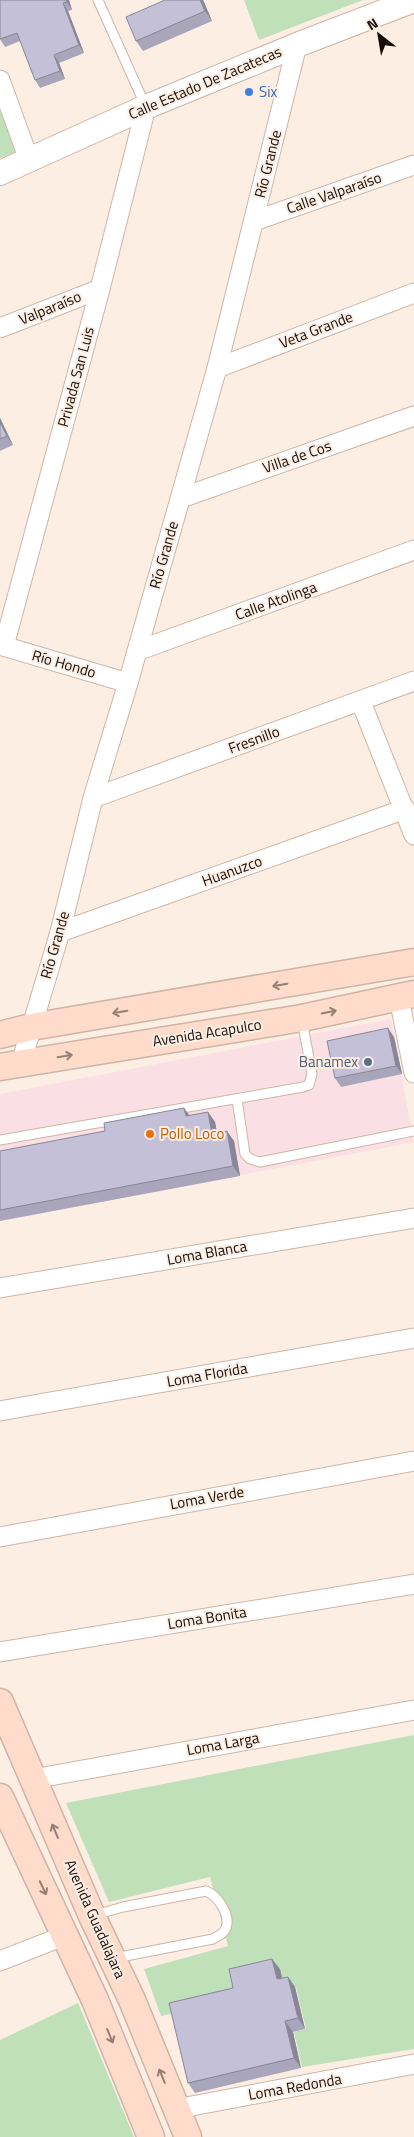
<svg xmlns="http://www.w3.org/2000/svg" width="414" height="2137" viewBox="0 0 414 2137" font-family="'Titillium Web',sans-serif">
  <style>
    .commercial { fill: #fadfe4 }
    .green { fill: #c0e0b9 }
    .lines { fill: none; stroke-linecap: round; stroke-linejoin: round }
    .service-casing { stroke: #cdb5a6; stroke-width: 11 }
    .minor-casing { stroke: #cdb5a6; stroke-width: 21 }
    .tertiary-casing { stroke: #cdb5a6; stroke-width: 26 }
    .secondary-casing { stroke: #cdb5a6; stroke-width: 29 }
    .service { stroke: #fff; stroke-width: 9 }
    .minor { stroke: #fff; stroke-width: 19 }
    .tertiary { stroke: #fff; stroke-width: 24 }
    .secondary { stroke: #fedbca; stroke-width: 26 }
    .wall { fill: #a9a5ba }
    .shaded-wall { fill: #898697 }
    .building { fill: #c4c0d8; stroke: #898697 }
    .oneway { stroke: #957e73 }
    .shop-dot { fill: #3f7fe0; stroke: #fdeee4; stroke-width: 2 }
    .service-dot { fill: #5c6f8a; stroke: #fdeee4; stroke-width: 2 }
    .food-dot { fill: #e8710a; stroke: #fdeee4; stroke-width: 2 }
    .labels { text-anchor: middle; stroke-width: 4; stroke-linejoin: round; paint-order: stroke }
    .street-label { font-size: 15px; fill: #150d08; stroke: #fdeee4 }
    .shop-label { font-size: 15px; fill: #366cbe; stroke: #fdeee4; text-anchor: start }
    .service-label { font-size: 15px; fill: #4e5e75; stroke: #fdeee4; text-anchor: end }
    .food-label { font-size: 15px; fill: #c56008; stroke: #fdeee4; text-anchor: start }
  </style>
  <rect width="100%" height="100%" fill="#fdeee4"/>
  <polygon class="commercial" points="391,1019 414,1142 0,1221 0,1094"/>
  <g class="green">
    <polygon points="244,0 363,0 259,40"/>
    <polygon points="0,102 19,151 0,158"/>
    <polygon points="414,1735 414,2049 302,2067 294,2032 306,2029 296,1987 285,1989 280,1968 236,1979 240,1998 161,2016 144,1969 228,1946 210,1877 109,1902 66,1803"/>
    <polygon points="78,2003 134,2137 0,2137 0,2040"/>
  </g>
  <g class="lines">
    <g class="service-casing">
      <g id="service">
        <polyline points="98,0 146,107"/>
        <polyline points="237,1099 245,1154 250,1159 260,1162 414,1131"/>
        <polyline points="0,1140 303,1087 309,1085 312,1074 302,1020"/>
        <path d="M95,1915l28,-8 83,-16c12,5 25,24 20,37 -2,6 -8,8 -13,11l-98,19"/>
      </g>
    </g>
    <g class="minor-casing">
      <g id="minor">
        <polyline points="0,80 29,160"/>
        <polyline points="254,221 414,165"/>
        <polyline points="0,328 100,289"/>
        <polyline points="217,368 414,293"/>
        <polyline points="181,498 414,416"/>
        <polyline points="0,645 128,683"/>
        <polyline points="4,646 100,289 146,107"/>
        <polyline points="137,651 414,550"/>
        <polyline points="361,702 414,835"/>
        <polyline points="93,798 414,681"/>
        <polyline points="60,932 405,809"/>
        <polyline points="399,998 414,1073"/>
        <polyline points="21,1063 60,932 93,798 128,683 217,368 297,45"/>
        <polyline points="0,1288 414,1218"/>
        <polyline points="0,1411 414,1338"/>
        <polyline points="0,1537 414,1461"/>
        <polyline points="0,1652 414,1584"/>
        <polyline points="33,1779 414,1710"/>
        <polyline points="0,1961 66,1935"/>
        <polyline points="176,2109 414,2064"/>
      </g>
    </g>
    <g class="tertiary-casing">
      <polyline id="tertiary" points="0,173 146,107 297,45 414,0"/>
    </g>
    <g class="secondary-casing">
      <g id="secondary">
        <polyline points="0,1035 31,1027 414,962"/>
        <polyline points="0,1067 302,1018 414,994"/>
        <polyline points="0,1702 92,1916 132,2000 188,2137"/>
        <polyline points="0,1797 95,2000 151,2137"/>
      </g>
    </g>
    <use href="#service" class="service"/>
    <use href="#minor" class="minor"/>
    <use href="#tertiary" class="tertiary"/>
    <use href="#secondary" class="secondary"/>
  </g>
  <g class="wall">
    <polygon points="69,0 72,10 68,11 84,53 59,63 65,79 40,88 35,80 20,41 5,47 0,39 0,3"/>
    <polygon points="165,0 203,0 212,21 143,51 136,41"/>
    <polygon points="0,418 13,445 0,451"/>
    <polygon points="394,1037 402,1074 341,1087 335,1078"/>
    <polygon points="184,1108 190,1116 208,1112 215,1122 217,1133 234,1141 240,1176 0,1221 0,1151 105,1131"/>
    <polygon points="280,1969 282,1978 288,1977 295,1987 305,2029 293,2032 301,2068 195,2093 188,2083"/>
  </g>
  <g class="shaded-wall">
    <polygon points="66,0 69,0 72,10 67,2"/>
    <polygon points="200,0 203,0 212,21 205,11"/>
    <polygon points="63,3 68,11 84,53 79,45"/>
    <polygon points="54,55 59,63 65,79 60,71"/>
    <polygon points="0,418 13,445 7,436 0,422"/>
    <polygon points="388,1028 394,1037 402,1074 396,1066"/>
    <polygon points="184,1108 191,1118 186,1116"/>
    <polygon points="208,1112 215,1122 219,1144 212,1134"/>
    <polygon points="227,1131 234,1141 240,1176 233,1166"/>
    <polygon points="272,1959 280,1969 285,1990 277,1979"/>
    <polygon points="288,1977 295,1987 305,2029 298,2018"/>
    <polygon points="285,2021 293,2032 301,2068 294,2058"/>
  </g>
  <g class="building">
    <polygon points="0,0 66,0 67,2 63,3 79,45 54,55 60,71 35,80 17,33 0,39"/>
    <polygon points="165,0 200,0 205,11 136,41 126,17"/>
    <polygon points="0,422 7,436 0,439"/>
    <polygon points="388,1028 396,1066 335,1078 327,1041"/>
    <polygon points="184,1108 186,1116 208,1112 212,1134 227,1131 233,1166 0,1210 0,1151 105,1131 104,1123"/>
    <polygon points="272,1959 277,1979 288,1977 298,2018 285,2021 294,2058 188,2083 169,2003 233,1988 229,1969"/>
  </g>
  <defs><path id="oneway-shaft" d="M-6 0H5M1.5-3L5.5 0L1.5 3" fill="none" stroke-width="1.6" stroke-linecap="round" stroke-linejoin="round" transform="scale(1.25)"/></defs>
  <g class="oneway">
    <use href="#oneway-shaft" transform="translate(280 985) rotate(170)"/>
    <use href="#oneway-shaft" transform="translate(120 1012) rotate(170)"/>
    <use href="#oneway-shaft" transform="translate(329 1012) rotate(-12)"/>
    <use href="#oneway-shaft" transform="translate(65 1056) rotate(-9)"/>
    <use href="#oneway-shaft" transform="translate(55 1831) rotate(-113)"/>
    <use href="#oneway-shaft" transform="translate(43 1888) rotate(65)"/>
    <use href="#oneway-shaft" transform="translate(110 2036) rotate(68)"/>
    <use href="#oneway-shaft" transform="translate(162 2076) rotate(-112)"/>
  </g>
  <circle class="shop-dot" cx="249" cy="92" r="5"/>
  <circle class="service-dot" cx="368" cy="1062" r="5"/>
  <circle class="food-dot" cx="150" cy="1134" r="5"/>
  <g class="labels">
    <g class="street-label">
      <text transform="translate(205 83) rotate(-23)" y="5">Calle Estado De Zacatecas</text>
      <text transform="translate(268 164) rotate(-76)" y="5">Río Grande</text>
      <text transform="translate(334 193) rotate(-19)" y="5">Calle Valparaíso</text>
      <text transform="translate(50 308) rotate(-22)" y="5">Valparaíso</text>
      <text transform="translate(316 330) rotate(-21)" y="5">Veta Grande</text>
      <text transform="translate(76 377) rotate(-75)" y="5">Privada San Luis</text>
      <text transform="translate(297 457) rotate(-19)" y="5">Villa de Cos</text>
      <text transform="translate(164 555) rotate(-74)" y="5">Río Grande</text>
      <text transform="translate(276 601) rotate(-20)" y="5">Calle Atolinga</text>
      <text transform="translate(64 664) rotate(16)" y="5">Río Hondo</text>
      <text transform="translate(254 740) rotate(-20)" y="5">Fresnillo</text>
      <text transform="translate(232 871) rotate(-20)" y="5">Huanuzco</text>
      <text transform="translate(55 945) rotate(-74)" y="5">Río Grande</text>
      <text transform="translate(207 1033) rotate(-9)" y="5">Avenida Acapulco</text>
      <text transform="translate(207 1253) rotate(-10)" y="5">Loma Blanca</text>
      <text transform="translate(207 1375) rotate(-10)" y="5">Loma Florida</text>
      <text transform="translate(207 1498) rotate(-10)" y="5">Loma Verde</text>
      <text transform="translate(207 1618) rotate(-9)" y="5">Loma Bonita</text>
      <text transform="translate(223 1744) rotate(-10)" y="5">Loma Larga</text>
      <text transform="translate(95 1919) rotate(66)" y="5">Avenida Guadalajara</text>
      <text transform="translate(295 2087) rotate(-10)" y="5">Loma Redonda</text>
    </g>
    <g class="shop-label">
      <text x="259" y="97">Six</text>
    </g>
    <g class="service-label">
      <text x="358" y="1067">Banamex</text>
    </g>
    <g class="food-label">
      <text x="160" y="1139">Pollo Loco</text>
    </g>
  </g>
  <g transform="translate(379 35) rotate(329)" stroke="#fdeee4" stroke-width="4" paint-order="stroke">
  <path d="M0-4L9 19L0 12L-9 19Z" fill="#150d08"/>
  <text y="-8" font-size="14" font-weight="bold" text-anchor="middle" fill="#150d08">N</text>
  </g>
</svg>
